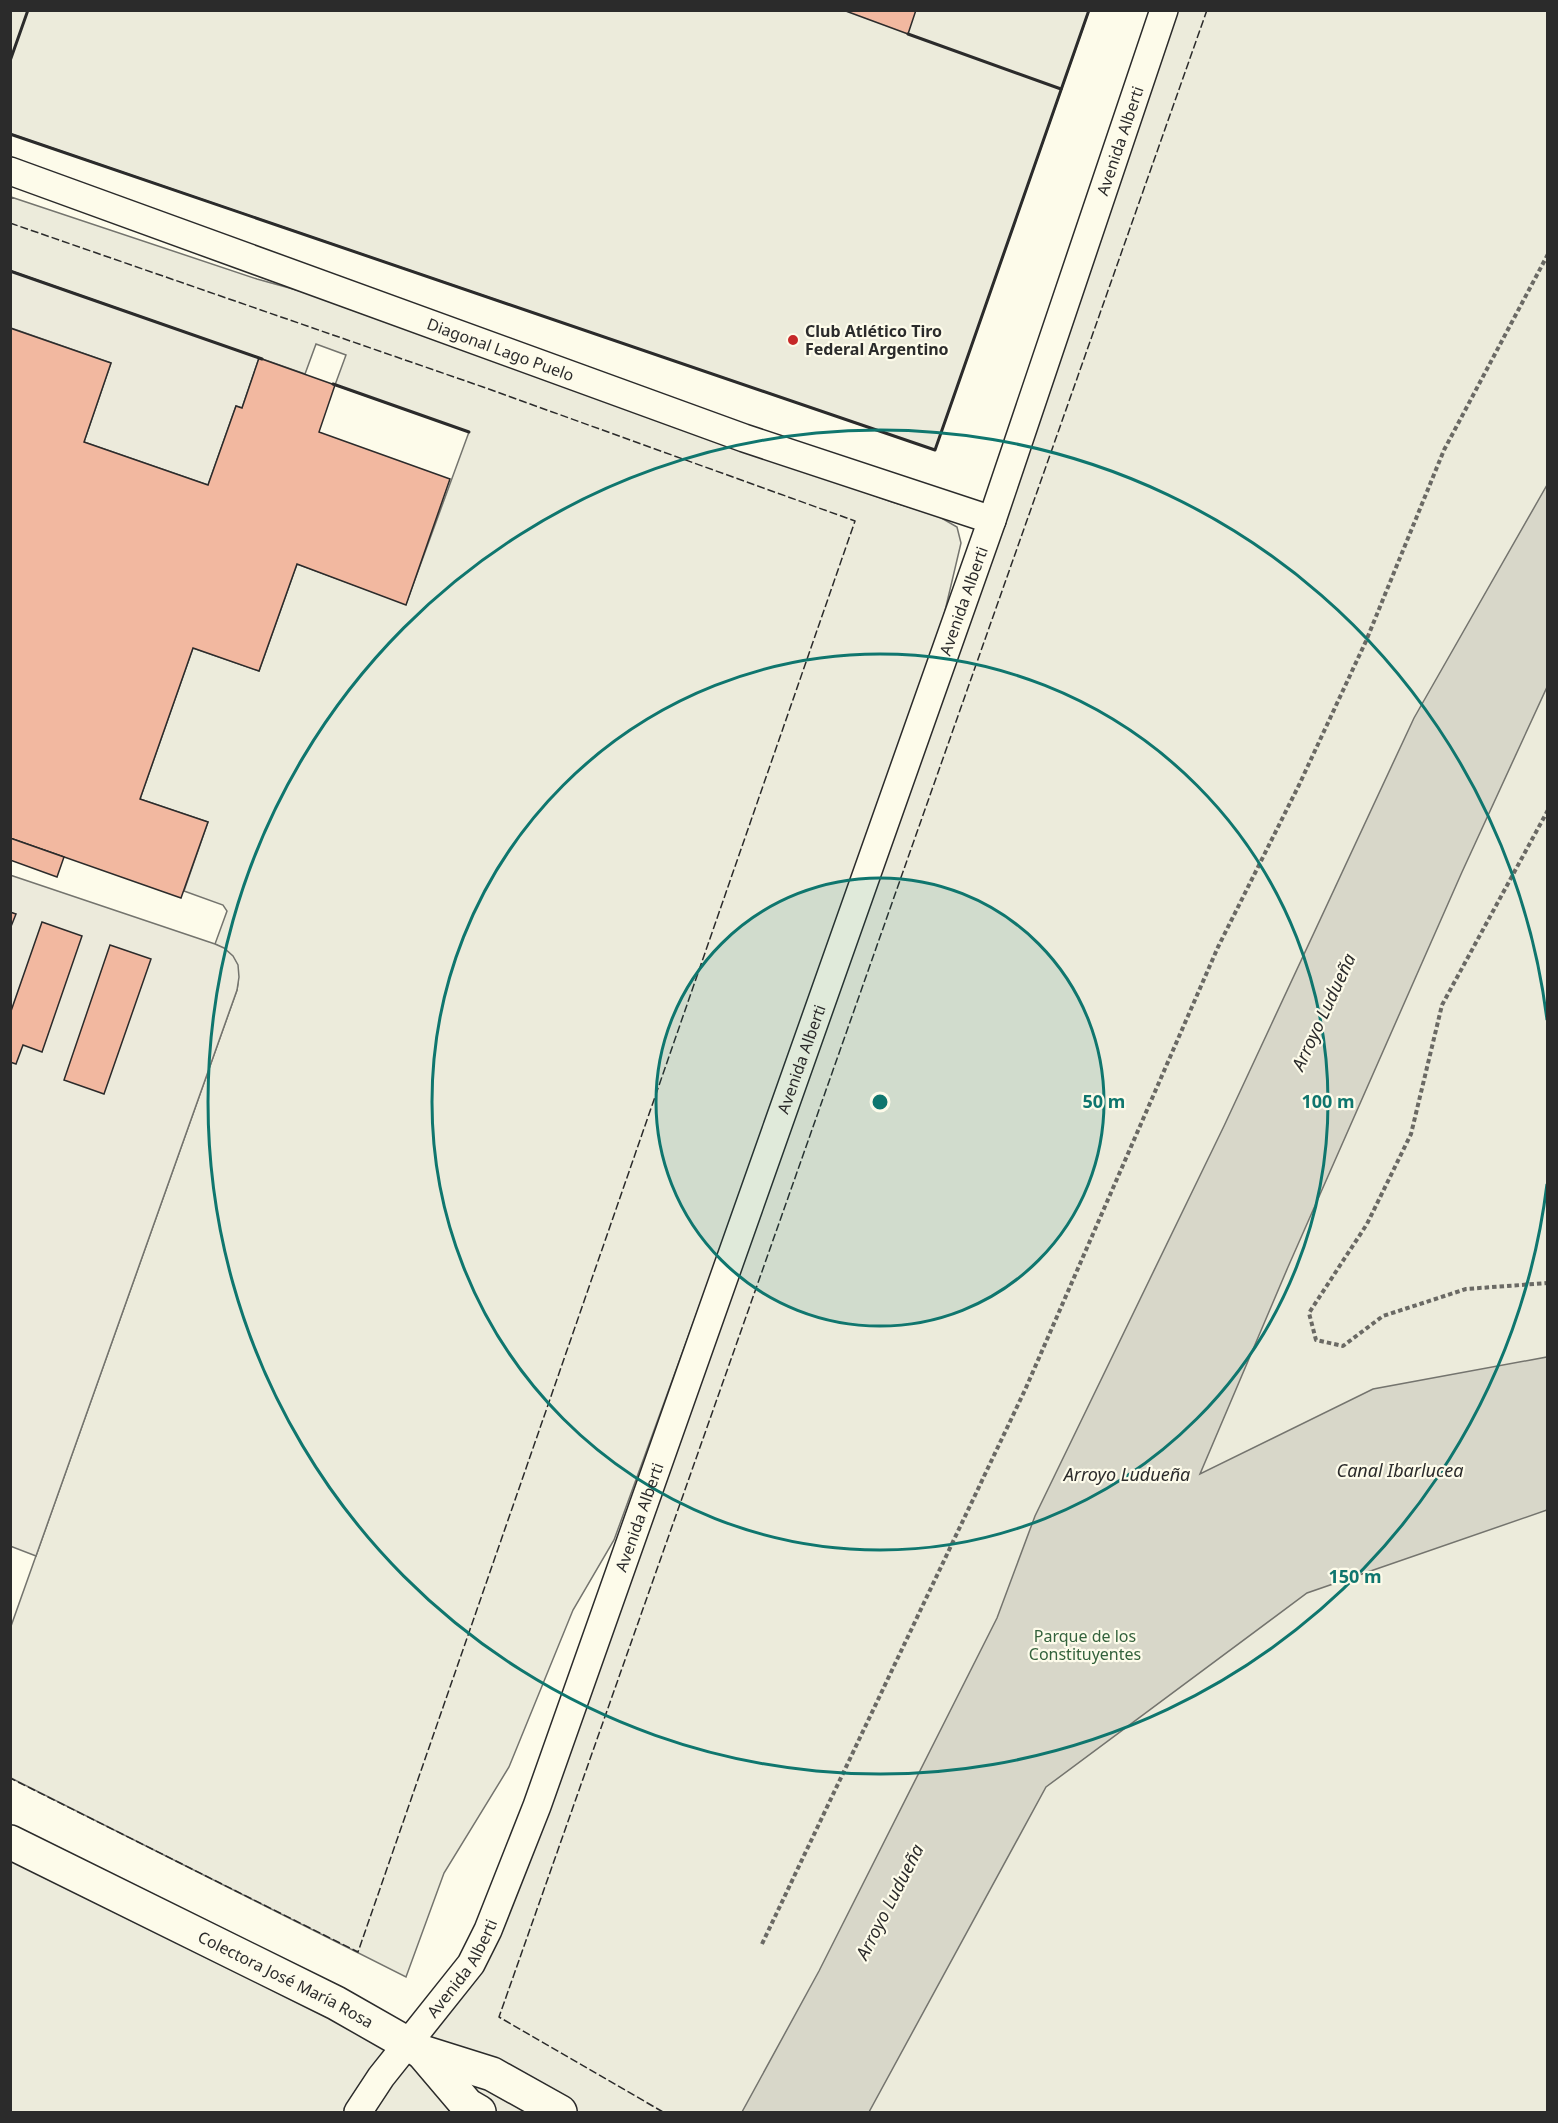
<svg xmlns="http://www.w3.org/2000/svg" width="1558" height="2123" viewBox="0 0 1558 2123" font-family="'Noto Sans',sans-serif">
  <style>
    .green { fill: #ecebdb; stroke: #74746e; stroke-width: 1.5 }
    .parking { fill: #eceadb; stroke: #74746e; stroke-width: 1.5 }
    .water { fill: #d8d7c9; stroke: #74746e; stroke-width: 1.5 }
    .building { fill: #f2b8a0; stroke: #2b2b2b; stroke-width: 1.5 }
    .lines { fill: none; stroke-linecap: round; stroke-linejoin: round }
    .minor-casing { stroke: #2b2b2b; stroke-width: 30 }
    .secondary-casing { stroke: #2b2b2b; stroke-width: 36 }
    .path { stroke: #6a6964; stroke-width: 4; stroke-dasharray: 4.5 3; stroke-linecap: butt }
    .minor { stroke: #fdfbea; stroke-width: 27 }
    .secondary { stroke: #fdfbea; stroke-width: 33 }
    .fence { stroke: #2b2b2b; stroke-width: 1.5; stroke-dasharray: 8 3; stroke-linecap: butt }
    .wall { stroke: #2b2b2b; stroke-width: 3 }
    .ring { fill: none; stroke: #0f766e; stroke-width: 3 }
    .poi-dot { fill: #c62828; stroke: #fdfbea; stroke-width: 2 }
    .labels { text-anchor: middle; stroke-width: 4.5; stroke-linejoin: round; paint-order: stroke }
    .street-label { font-size: 16px; fill: #2b2b2b; stroke: #fdfbea }
    .poi-label { font-size: 16px; font-weight: bold; fill: #2b2b2b; stroke: #fdfbea; text-anchor: start }
    .park-label { font-size: 16px; fill: #34623c; stroke: #fdfbea }
    .water-label { font-size: 18px; font-style: italic; fill: #2b2b2b; stroke: #fdfbea }
    .centre { fill: #0f766e; stroke: #fdfbea; stroke-width: 3 }
    .ring-label { font-size: 18px; text-anchor: middle; font-weight: bold; fill: #0f766e; stroke: #fdfbea; stroke-width: 4.5; stroke-linejoin: round; paint-order: stroke }
  </style>
  <rect width="100%" height="100%" fill="#fdfbea"/>
  <g class="green">
    <polygon points="11,11 1089,11 935,450 11,134"/>
    <polygon points="1164,11 1547,11 1547,2112 11,2112 10,1842 407,2042 471,1964"/>
    <path d="M11,197l246,82 79,22 556,201 46,14 19,11 4,16 -17,72 -202,574 -128,351 -41,70 -64,157 -65,106 -38,104 -395,-199 -1,-149 227,-639c4,-22 -1,-36 -22,-46l12,-33 -4,-6 -39,-14 24,-69 -68,-23 53,-151 66,23 38,-107 109,40 63,-172 -134,-47 11,-30 -30,-11 -11,30 -294,-103z"/>
  </g>
  <g class="parking">
    <polygon points="11,271 259,358 242,408 236,406 208,485 84,442 111,363 11,328"/>
    <polygon points="10,875 215,944 224,948 233,956 238,965 239,977 237,990 36,1556 10,1546"/>
  </g>
  <polygon class="water" points="1547,485 1547,687 1462,872 1288,1267 1200,1474 1373,1389 1547,1357 1547,1510 1307,1593 1046,1787 869,2112 742,2112 819,1971 997,1618 1035,1516 1224,1126 1414,718"/>
  <g class="building">
    <polygon points="843,10 916,10 908,34"/>
    <polygon points="10,328 111,363 84,442 208,485 236,406 242,408 259,358 335,385 319,432 450,479 406,605 297,564 259,671 193,648 140,799 208,822 181,898 10,838"/>
    <polygon points="10,838 64,857 57,877 10,860"/>
    <polygon points="10,912 16,914 10,929"/>
    <polygon points="42,922 82,936 42,1052 23,1045 16,1064 10,1062 10,1014"/>
    <polygon points="110,945 151,959 104,1094 64,1080"/>
  </g>
  <g class="lines">
    <g class="minor-casing">
      <g id="minor">
        <path id="s1" d="M10,171l734,267 248,82"/>
        <path id="s2" d="M358,2112l23,-35 90,-113 17,-34 49,-124 455,-1286 172,-510"/>
      </g>
    </g>
    <g class="secondary-casing">
      <g id="secondary">
        <path id="s3" d="M10,1842l326,161 86,49 70,22 68,38"/>
        <polyline points="422,2052 467,2105 479,2112"/>
      </g>
    </g>
    <g class="path">
      <polyline points="1548,810 1442,1005 1411,1134 1367,1224 1309,1313 1316,1340 1343,1346 1383,1316 1466,1289 1548,1283"/>
      <polyline points="762,1944 1025,1390 1218,947 1299,785 1366,641 1444,450 1548,254"/>
    </g>
    <use href="#minor" class="minor"/>
    <use href="#secondary" class="secondary"/>
    <g class="fence">
      <polyline points="10,223 483,387 855,521 358,1952 10,1778"/>
      <polyline points="663,2112 499,2017 1207,10"/>
    </g>
    <g class="wall">
      <polyline points="908,34 1061,89"/>
      <polyline points="10,61 28,10"/>
      <polyline points="10,134 935,450 1089,10"/>
      <polyline points="10,271 262,359"/>
      <polyline points="333,384 469,432"/>
    </g>
  </g>
  <circle cx="880" cy="1102" r="224" fill="#0f766e" fill-opacity=".12"/>
  <g class="ring">
    <circle cx="880" cy="1102" r="224"/>
    <circle cx="880" cy="1102" r="448"/>
    <path d="M1547 1184A672 672 0 1 1 1547 1020"/>
  </g>
  <circle class="poi-dot" cx="793" cy="340" r="6"/>
  <g class="labels">
    <g class="street-label">
      <text dy="6" stroke="none"><textPath href="#s2" startOffset="2122">Avenida Alberti</textPath></text>
      <text dy="6" stroke="none"><textPath href="#s1" startOffset="522">Diagonal Lago Puelo</textPath></text>
      <text dy="6" stroke="none"><textPath href="#s2" startOffset="1636">Avenida Alberti</textPath></text>
      <text dy="6" stroke="none"><textPath href="#s2" startOffset="1150">Avenida Alberti</textPath></text>
      <text dy="6" stroke="none"><textPath href="#s2" startOffset="664">Avenida Alberti</textPath></text>
      <text dy="6" stroke="none"><textPath href="#s2" startOffset="178">Avenida Alberti</textPath></text>
      <text dy="6" stroke="none"><textPath href="#s3" startOffset="308">Colectora José María Rosa</textPath></text>
    </g>
    <g class="poi-label">
      <text x="805" y="337">Club Atlético Tiro<tspan x="805" dy="18">Federal Argentino</tspan></text>
    </g>
    <g class="park-label">
      <text x="1085" y="1642">Parque de los<tspan x="1085" dy="18">Constituyentes</tspan></text>
    </g>
    <g class="water-label">
      <text transform="translate(1324 1012) rotate(-65)" y="6">Arroyo Ludueña</text>
      <text x="1400" y="1477">Canal Ibarlucea</text>
      <text x="1127" y="1481">Arroyo Ludueña</text>
      <text transform="translate(890 1902) rotate(-63)" y="6">Arroyo Ludueña</text>
    </g>
  </g>
  <circle cx="880" cy="1102" r="9" class="centre"/>
  <g class="ring-label">
    <text x="1104" y="1108">50 m</text>
    <text x="1328" y="1108">100 m</text>
    <text x="1355" y="1583">150 m</text>
  </g>
  <rect width="1558" height="2123" fill="none" stroke="#2b2b2b" stroke-width="24"/>
</svg>
